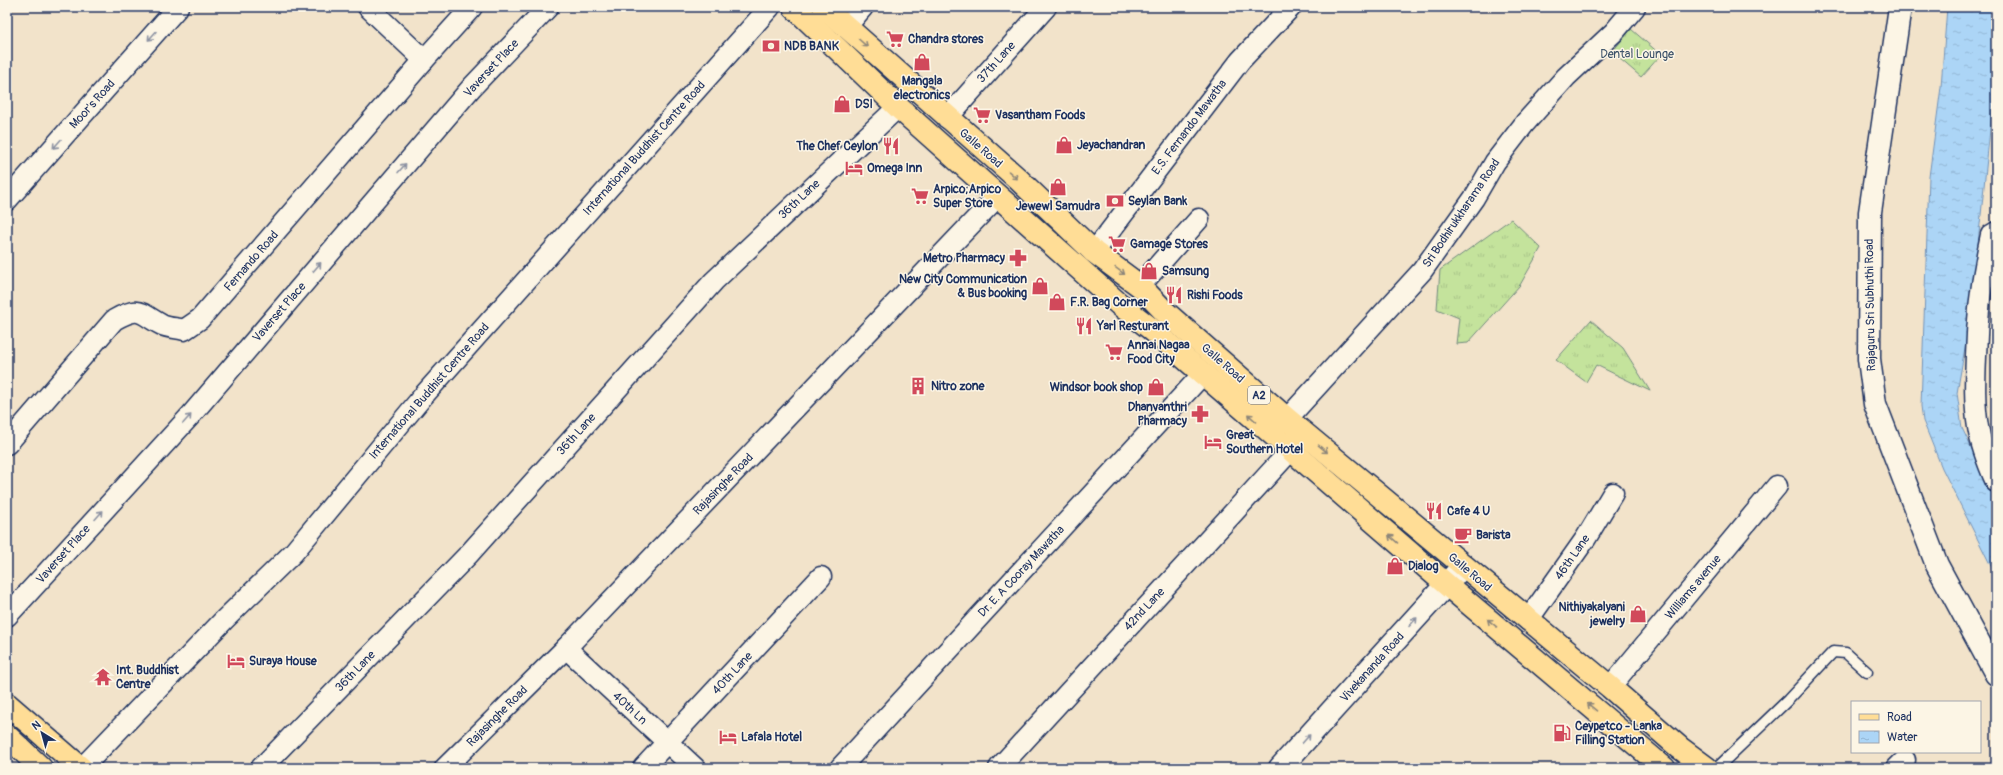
<svg xmlns="http://www.w3.org/2000/svg" width="2003" height="775" viewBox="0 0 2003 775" font-family="Pangolin,sans-serif">
  <style>
    .grass { fill: url(#grass-tufts); stroke: #70897d }
    .water { fill: url(#water-ripples); stroke: #7293b9 }
    .lines { fill: none; stroke-linecap: round; stroke-linejoin: round }
    .lane-casing { stroke: #1b2f5e; stroke-width: 13 }
    .street-casing { stroke: #1b2f5e; stroke-width: 23 }
    .secondary-casing { stroke: #1b2f5e; stroke-width: 25 }
    .primary-casing { stroke: #1b2f5e; stroke-width: 25 }
    .highway-casing { stroke: #1b2f5e; stroke-width: 25 }
    .lane { stroke: #fcf5e5; stroke-width: 10 }
    .street { stroke: #fcf5e5; stroke-width: 20 }
    .secondary { stroke: #fcf5e5; stroke-width: 22 }
    .primary { stroke: #ffdd96; stroke-width: 22 }
    .highway { stroke: #ffdd96; stroke-width: 22 }
    .rail-casing { stroke: #1b2f5e; stroke-width: 4.5 }
    .rail { stroke: #fcf5e5; stroke-width: 3; stroke-dasharray: 9; stroke-linecap: butt }
    .oneway { stroke: #8c92a2 }
    .oneway2 { stroke: #8d867a }
    .labels { text-anchor: middle; stroke-width: 3; stroke-linejoin: round; paint-order: stroke }
    .shield { fill: #fcf5e5; stroke: #5e6a86; stroke-width: 1 }
    .shield-label { font-size: 11px; font-weight: bold; fill: #1b2f5e }
    .poi-label { font-size: 12px; font-weight: bold; fill: #1b2f5e; stroke: #fcf5e5; text-anchor: start }
    .park-label { font-size: 12px; fill: #3d536a; stroke: #fcf5e5 }
    .street-label { font-size: 12px; fill: #1b2f5e; stroke: #fcf5e5 }
  </style>
  <defs>
    <pattern id="grass-tufts" width="24" height="20" patternUnits="userSpaceOnUse"><rect width="24" height="20" fill="#c4e39c"/><path d="M3 7l-1-3M5 7V3M7 7l1-3M15 17l-1-3M17 17v-4M19 17l1-3" fill="none" stroke="#a8c389"/></pattern>
    <pattern id="water-ripples" width="26" height="14" patternUnits="userSpaceOnUse"><rect width="26" height="14" fill="#acd5f6"/><path d="M2 4q2-2 4 0t4 0M15 11q2-2 4 0t4 0" fill="none" stroke="#93b7d5"/></pattern>
  </defs>
  <rect width="100%" height="100%" fill="#f2e3ca"/>
  <filter id="ink" filterUnits="userSpaceOnUse"><feTurbulence type="fractalNoise" baseFrequency=".025" numOctaves="2"/><feDisplacementMap in="SourceGraphic" scale="8" xChannelSelector="R" yChannelSelector="G"/><feConvolveMatrix kernelMatrix="1 2 1 2 8 2 1 2 1" color-interpolation-filters="sRGB"/></filter>
  <g filter="url(#ink)">
    <g class="grass">
      <polygon points="1631,29 1661,55 1641,77 1612,52"/>
      <polygon points="1511,219 1541,248 1520,285 1468,343 1456,344 1459,318 1437,309 1440,270"/>
      <polygon points="1591,320 1623,348 1650,391 1596,365 1586,382 1556,360"/>
    </g>
    <polygon class="water" points="1947,7 1996,7 1996,73 1970,319 1957,393 1962,428 1996,500 1996,576 1942,468 1923,421 1921,406 1929,177 1941,87"/>
    <g class="lines">
      <g class="lane-casing">
        <polyline id="lane" points="1717,768 1788,700 1833,652 1846,653 1867,672"/>
      </g>
      <g class="street-casing">
        <g id="street">
          <polyline points="368,7 424,60"/>
          <polyline points="846,27 863,7"/>
          <polyline points="947,118 1046,7"/>
          <polyline points="7,200 178,7"/>
          <path d="M1996,232l-5,3c-9,40 -14,80 -15,121 -1,24 -2,47 2,71 3,19 10,37 18,55"/>
          <polyline points="1094,252 1240,61 1291,7"/>
          <polyline points="1140,286 1199,219"/>
          <polyline points="1287,419 1422,271 1474,198 1495,162 1525,123 1566,77 1614,32 1635,7"/>
          <path d="M7,444l107,-124c27,-15 25,-7 48,5 6,3 15,3 22,5l16,-11 224,-259 48,-53"/>
          <polyline points="7,616 191,415 472,87 548,7"/>
          <polyline points="1528,620 1586,538 1613,493"/>
          <polyline points="566,648 695,768"/>
          <polyline points="1610,687 1777,486"/>
          <polyline points="82,768 224,620 293,553 424,395 770,7"/>
          <polyline points="261,768 468,555 714,281 898,107"/>
          <polyline points="445,768 566,648 997,197"/>
          <polyline points="643,768 821,577"/>
          <polyline points="840,768 1202,375"/>
          <polyline points="999,768 1290,451"/>
          <polyline points="1897,768 1905,760"/>
        </g>
      </g>
      <g class="secondary-casing">
        <g id="secondary">
          <polyline points="1900,7 1870,212 1869,359 1875,404 1937,565 1996,674"/>
          <polyline points="1280,768 1463,566"/>
        </g>
      </g>
      <g class="primary-casing">
        <g id="primary">
          <polyline points="7,704 81,768"/>
          <polyline points="7,736 41,768"/>
        </g>
      </g>
      <g class="highway-casing">
        <g id="highway">
          <polyline points="794,7 898,107 1119,304 1150,328 1447,585 1664,768"/>
          <polyline points="824,7 1018,179 1094,252 1140,286 1165,312 1287,419 1610,687 1680,748 1707,768"/>
        </g>
      </g>
      <use href="#lane" class="lane"/>
      <use href="#street" class="street"/>
      <use href="#secondary" class="secondary"/>
      <use href="#primary" class="primary"/>
      <use href="#highway" class="highway"/>
      <g class="rail-casing">
        <polyline id="rail" points="7,763 13,768"/>
      </g>
      <use href="#rail" class="rail"/>
    </g>
    <defs><path id="oneway-shaft" d="M-6 0H5M1.5-3L5.5 0L1.5 3" fill="none" stroke-width="1.6" stroke-linecap="round" stroke-linejoin="round"/></defs>
    <g class="oneway">
      <use href="#oneway-shaft" transform="translate(152 36) rotate(132)"/>
      <use href="#oneway-shaft" transform="translate(57 144) rotate(132)"/>
      <use href="#oneway-shaft" transform="translate(402 168) rotate(-49)"/>
      <use href="#oneway-shaft" transform="translate(317 267) rotate(-49)"/>
      <use href="#oneway-shaft" transform="translate(187 419) rotate(-48)"/>
      <use href="#oneway-shaft" transform="translate(99 515) rotate(-48)"/>
      <use href="#oneway-shaft" transform="translate(1413 622) rotate(-48)"/>
      <use href="#oneway-shaft" transform="translate(1306 739) rotate(-48)"/>
    </g>
    <g class="oneway2">
      <use href="#oneway-shaft" transform="translate(863 43) rotate(42)"/>
      <use href="#oneway-shaft" transform="translate(1013 175) rotate(41)"/>
      <use href="#oneway-shaft" transform="translate(1120 271) rotate(36)"/>
      <use href="#oneway-shaft" transform="translate(1252 418) rotate(-139)"/>
      <use href="#oneway-shaft" transform="translate(1323 449) rotate(40)"/>
      <use href="#oneway-shaft" transform="translate(1393 539) rotate(-139)"/>
      <use href="#oneway-shaft" transform="translate(1492 623) rotate(-140)"/>
      <use href="#oneway-shaft" transform="translate(1592 707) rotate(-140)"/>
    </g>
  </g>
  <defs>
    <g id="supermarket-bare" transform="scale(1.38)"><path d="M-6-5.5h2.5l.6 2H6L4.5 2H-2.5L-4.4-4H-6ZM-1.5 3.2a1.3 1.3 0 1 0 .1 0ZM3 3.2a1.3 1.3 0 1 0 .1 0Z" fill="#d1495b" stroke="#fcf5e5" stroke-width="2.5" paint-order="stroke"/></g>
    <g id="bank-bare" transform="scale(1.38)"><path d="M-6-4H6V4H-6ZM0-2.3a2.3 2.3 0 1 0 0 4.6a2.3 2.3 0 1 0 0-4.6Z" fill="#d1495b" stroke="#fcf5e5" stroke-width="2.5" paint-order="stroke"/></g>
    <g id="shop-bare" transform="scale(1.38)"><path d="M-5-2.5h2.3a2.7 3.5 0 0 1 5.4 0H5L5.5 6h-11ZM-1.5-2.5h3a1.5 2.3 0 0 0-3 0Z" fill="#d1495b" stroke="#fcf5e5" stroke-width="2.5" paint-order="stroke"/></g>
    <g id="restaurant-bare" transform="scale(1.38)"><path d="M-5-6h1v4h1v-4h1v4h1v-4h1v5L-1.5 .5V6h-2V.5L-5-1ZM5-6V6H3V1.5H1.5Q1.5-4 5-6Z" fill="#d1495b" stroke="#fcf5e5" stroke-width="2.5" paint-order="stroke"/></g>
    <g id="hotel-bare" transform="scale(1.38)"><path d="M-6-4.5h1.5V1H6V5H4.5V3h-9V5H-6ZM-4 0a1.8 1.8 0 1 1 3.6 0ZM.5 0V-2.5h3Q6-2.5 6 0Z" fill="#d1495b" stroke="#fcf5e5" stroke-width="2.5" paint-order="stroke"/></g>
    <g id="pharmacy-bare" transform="scale(1.38)"><path d="M-2-6h4v4h4v4h-4v4h-4v-4h-4v-4h4Z" fill="#d1495b" stroke="#fcf5e5" stroke-width="2.5" paint-order="stroke"/></g>
    <g id="building-bare" transform="scale(1.38)"><path d="M-4-6H4V6H1V3H-1V6H-4ZM-2.5-4.3h1.7v1.8h-1.7ZM.8-4.3h1.7v1.8H.8ZM-2.5-1h1.7V.8h-1.7ZM.8-1h1.7V.8H.8Z" fill="#d1495b" stroke="#fcf5e5" stroke-width="2.5" paint-order="stroke"/></g>
    <g id="cafe-bare" transform="scale(1.38)"><path d="M-5.5-4.5H6V0H3Q3 3.5 0 3.5H-2.5Q-5.5 3.5-5.5 0ZM3-3.2v2h1.7v-2ZM-6 4.5H4V6H-6Z" fill="#d1495b" stroke="#fcf5e5" stroke-width="2.5" paint-order="stroke"/></g>
    <g id="temple-bare" transform="scale(1.38)"><path d="M0-6L5-2H3V0L6.5 2.5H4V6H1.5V3h-3V6H-4V2.5H-6.5L-3 0V-2H-5Z" fill="#d1495b" stroke="#fcf5e5" stroke-width="2.5" paint-order="stroke"/></g>
    <g id="fuel-bare" transform="scale(1.38)"><path d="M-5.5-6h7V0h2V4h1.3V-2.5L3-4.5l.8-.8L6-3V5H2.5V1h-1V6h-7ZM-4.2-4.7v3.2H.2V-4.7Z" fill="#d1495b" stroke="#fcf5e5" stroke-width="2.5" paint-order="stroke"/></g>
  </defs>
  <g fill-rule="evenodd">
    <use href="#supermarket-bare" x="895" y="39"/>
    <use href="#bank-bare" x="771" y="46"/>
    <use href="#shop-bare" x="922" y="62"/>
    <use href="#shop-bare" x="842" y="104"/>
    <use href="#supermarket-bare" x="982" y="115"/>
    <use href="#shop-bare" x="1064" y="145"/>
    <use href="#restaurant-bare" x="891" y="146"/>
    <use href="#hotel-bare" x="854" y="168"/>
    <use href="#shop-bare" x="1058" y="187"/>
    <use href="#supermarket-bare" x="920" y="196"/>
    <use href="#bank-bare" x="1115" y="201"/>
    <use href="#supermarket-bare" x="1117" y="244"/>
    <use href="#pharmacy-bare" x="1018" y="258"/>
    <use href="#shop-bare" x="1149" y="271"/>
    <use href="#shop-bare" x="1040" y="286"/>
    <use href="#restaurant-bare" x="1174" y="295"/>
    <use href="#shop-bare" x="1057" y="302"/>
    <use href="#restaurant-bare" x="1084" y="326"/>
    <use href="#supermarket-bare" x="1114" y="352"/>
    <use href="#building-bare" x="918" y="386"/>
    <use href="#shop-bare" x="1156" y="387"/>
    <use href="#pharmacy-bare" x="1200" y="414"/>
    <use href="#hotel-bare" x="1213" y="442"/>
    <use href="#restaurant-bare" x="1434" y="511"/>
    <use href="#cafe-bare" x="1463" y="535"/>
    <use href="#shop-bare" x="1395" y="566"/>
    <use href="#shop-bare" x="1638" y="614"/>
    <use href="#hotel-bare" x="236" y="661"/>
    <use href="#temple-bare" x="103" y="677"/>
    <use href="#fuel-bare" x="1562" y="733"/>
    <use href="#hotel-bare" x="728" y="737"/>
  </g>
  <g class="labels">
    <rect class="shield" x="1248" y="386" width="22" height="18" rx="3"/>
    <g class="shield-label">
      <text x="1259" y="399">A2</text>
    </g>
    <g class="poi-label">
      <text x="908" y="43">Chandra stores</text>
      <text x="784" y="50">NDB BANK</text>
      <text x="922" y="85" text-anchor="middle">Mangala<tspan x="922" dy="14">electronics</tspan></text>
      <text x="855" y="108">DSI</text>
      <text x="995" y="119">Vasantham Foods</text>
      <text x="1077" y="149">Jeyachandran</text>
      <text x="878" y="150" text-anchor="end">The Chef Ceylon</text>
      <text x="867" y="172">Omega Inn</text>
      <text x="933" y="193">Arpico;Arpico<tspan x="933" dy="14">Super Store</tspan></text>
      <text x="1128" y="205">Seylan Bank</text>
      <text x="1058" y="210" text-anchor="middle">Jewewl Samudra</text>
      <text x="1130" y="248">Gamage Stores</text>
      <text x="1005" y="262" text-anchor="end">Metro Pharmacy</text>
      <text x="1162" y="275">Samsung</text>
      <text x="1027" y="283" text-anchor="end">New City Communication<tspan x="1027" dy="14">&amp; Bus booking</tspan></text>
      <text x="1187" y="299">Rishi Foods</text>
      <text x="1070" y="306">F.R. Bag Corner</text>
      <text x="1097" y="330">Yarl Resturant</text>
      <text x="1127" y="349">Annai Nagaa<tspan x="1127" dy="14">Food City</tspan></text>
      <text x="931" y="390">Nitro zone</text>
      <text x="1143" y="391" text-anchor="end">Windsor book shop</text>
      <text x="1187" y="411" text-anchor="end">Dhanvanthri<tspan x="1187" dy="14">Pharmacy</tspan></text>
      <text x="1226" y="439">Great<tspan x="1226" dy="14">Southern Hotel</tspan></text>
      <text x="1447" y="515">Cafe 4 U</text>
      <text x="1476" y="539">Barista</text>
      <text x="1408" y="570">Dialog</text>
      <text x="1625" y="611" text-anchor="end">Nithiyakalyani<tspan x="1625" dy="14">jewelry</tspan></text>
      <text x="249" y="665">Suraya House</text>
      <text x="116" y="674">Int. Buddhist<tspan x="116" dy="14">Centre</tspan></text>
      <text x="1575" y="730">Ceypetco - Lanka<tspan x="1575" dy="14">Filling Station</tspan></text>
      <text x="741" y="741">Lafala Hotel</text>
    </g>
    <g class="park-label">
      <text x="1637" y="58">Dental Lounge</text>
    </g>
    <g class="street-label">
      <text transform="translate(996 62) rotate(-48)" y="4">37th Lane</text>
      <text transform="translate(491 68) rotate(-47)" y="4">Vaverset Place</text>
      <text transform="translate(92 104) rotate(-48)" y="4">Moor's Road</text>
      <text transform="translate(1189 127) rotate(-53)" y="4">E.S. Fernando Mawatha</text>
      <text transform="translate(644 148) rotate(-48)" y="4">International Buddhist Centre Road</text>
      <text transform="translate(981 148) rotate(41)" y="4">Galle Road</text>
      <text transform="translate(799 199) rotate(-43)" y="4">36th Lane</text>
      <text transform="translate(1461 213) rotate(-56)" y="4">Sri Bodhirukkharama Road</text>
      <text transform="translate(251 261) rotate(-49)" y="4">Fernando Road</text>
      <text transform="translate(1870 305) rotate(-91)" y="4">Rajaguru Sri Subhuthi Road</text>
      <text transform="translate(279 312) rotate(-49)" y="4">Vaverset Place</text>
      <text transform="translate(1223 363) rotate(41)" y="4">Galle Road</text>
      <text transform="translate(429 391) rotate(-49)" y="4">International Buddhist Centre Road</text>
      <text transform="translate(576 434) rotate(-48)" y="4">36th Lane</text>
      <text transform="translate(723 484) rotate(-46)" y="4">Rajasinghe Road</text>
      <text transform="translate(63 554) rotate(-48)" y="4">Vaverset Place</text>
      <text transform="translate(1572 557) rotate(-55)" y="4">46th Lane</text>
      <text transform="translate(1021 571) rotate(-47)" y="4">Dr. E. A Cooray Mawatha</text>
      <text transform="translate(1470 572) rotate(40)" y="4">Galle Road</text>
      <text transform="translate(1693 587) rotate(-50)" y="4">Williams avenue</text>
      <text transform="translate(1144 609) rotate(-47)" y="4">42nd Lane</text>
      <text transform="translate(1372 667) rotate(-48)" y="4">Vivekananda Road</text>
      <text transform="translate(355 671) rotate(-46)" y="4">36th Lane</text>
      <text transform="translate(732 673) rotate(-47)" y="4">40th Lane</text>
      <text transform="translate(630 708) rotate(43)" y="4">40th Ln</text>
      <text transform="translate(497 716) rotate(-45)" y="4">Rajasinghe Road</text>
    </g>
  </g>
  <rect width="2003" height="775" fill="none" stroke="#fcf5e5" stroke-width="24"/>
  <rect x="12" y="12" width="1979" height="751" fill="none" stroke="#1b2f5e" stroke-width="1.5" filter="url(#ink)"/>
  <rect x="1851" y="701" width="130" height="52" fill="#fcf5e5" stroke="#a2a6af"/>
  <rect x="1859" y="714" width="20" height="6" fill="#ffdd96" stroke="#a2a6af"/>
  <text x="1887" y="721" font-size="12" fill="#1b2f5e">Road</text>
  <rect x="1859" y="731" width="20" height="12" fill="url(#water-ripples)" stroke="#a2a6af"/>
  <text x="1887" y="741" font-size="12" fill="#1b2f5e">Water</text>
  <g transform="translate(42 733) rotate(323)" stroke="#fcf5e5" stroke-width="3" paint-order="stroke">
  <path d="M0-3L7 15L0 10L-7 15Z" fill="#1b2f5e"/>
  <text y="-6" font-size="11" font-weight="bold" text-anchor="middle" fill="#1b2f5e">N</text>
  </g>
</svg>
